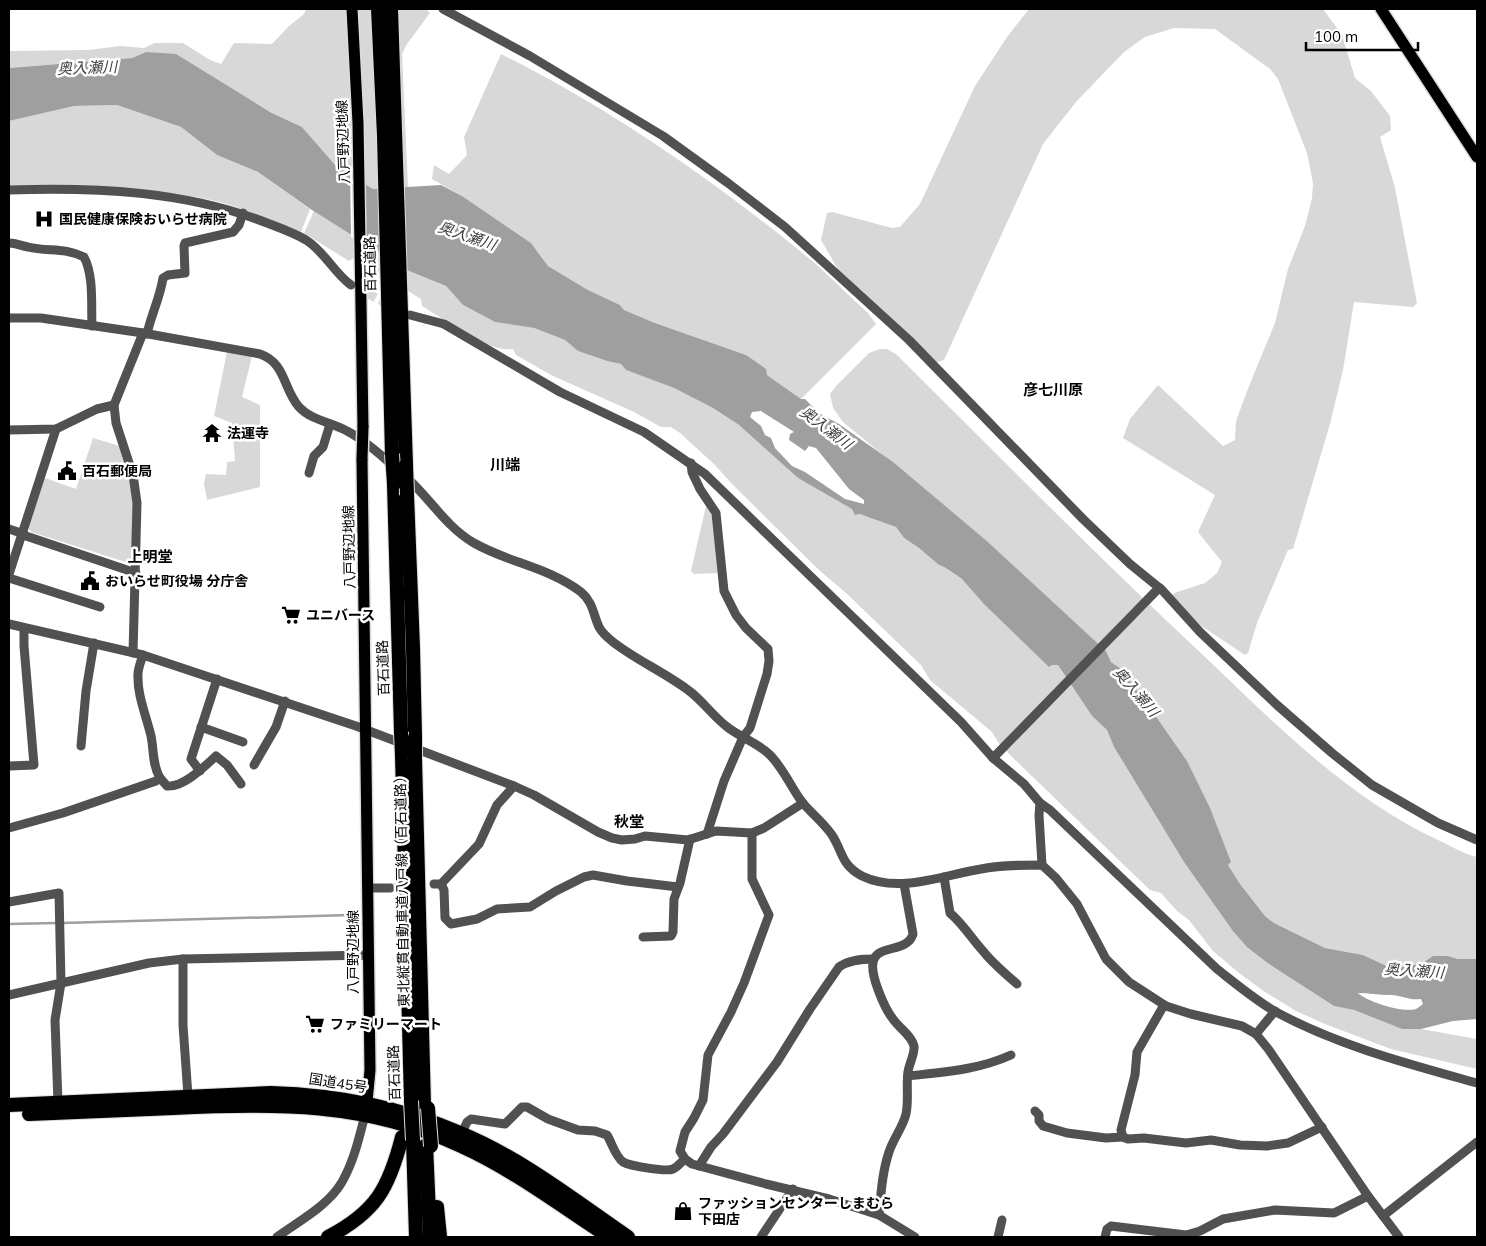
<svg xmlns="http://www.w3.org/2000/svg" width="1486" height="1246" viewBox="0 0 1486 1246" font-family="Mulish,'Noto Sans JP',sans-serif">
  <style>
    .green { fill: #d8d8d8 }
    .water { fill: #9f9f9f; fill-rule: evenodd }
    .pier { fill: #fff }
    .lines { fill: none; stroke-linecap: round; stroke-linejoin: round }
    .stream { stroke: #9f9f9f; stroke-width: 2.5 }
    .minor-tunnel { stroke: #d9d9d9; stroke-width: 9; stroke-dasharray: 9 4.5; stroke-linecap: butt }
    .major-casing { stroke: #dbdbdb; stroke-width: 14 }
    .highway-casing { stroke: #dbdbdb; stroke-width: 16 }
    .minor { stroke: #515151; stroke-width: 9 }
    .major { stroke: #000; stroke-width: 11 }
    .highway { stroke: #000; stroke-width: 14 }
    .major-bridge-casing { stroke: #dbdbdb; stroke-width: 14; stroke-linecap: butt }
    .highway-bridge-casing { stroke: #dbdbdb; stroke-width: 16; stroke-linecap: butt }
    .major-bridge { stroke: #000; stroke-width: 11 }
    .highway-bridge { stroke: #000; stroke-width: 14 }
    .labels { text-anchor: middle; stroke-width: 5; stroke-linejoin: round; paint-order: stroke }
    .street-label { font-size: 14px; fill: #000; stroke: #fff }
    .poi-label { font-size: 14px; font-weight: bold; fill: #000; stroke: #fff; text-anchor: start }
    .water-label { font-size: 15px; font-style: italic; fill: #404040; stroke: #fff }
    .neighbourhood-label { font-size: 15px; font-weight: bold; fill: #000; stroke: #fff }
  </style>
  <rect width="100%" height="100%" fill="#fff"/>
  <g class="green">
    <polygon points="306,9 426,9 430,13 407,44 402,54 408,187 373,189 336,166 302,127 146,52 132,58 9,68 9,51 88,50 121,46 144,48 154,43 183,43 210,60 221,64 234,43 272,44 289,26 304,14"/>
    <polygon points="1029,9 1323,9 1342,35 1355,78 1371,91 1390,116 1391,130 1380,137 1395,188 1417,303 1413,307 1354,302 1343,370 1330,424 1293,549 1288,550 1257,623 1248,653 1245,655 1200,625 1172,596 1174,593 1205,583 1217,573 1222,562 1198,532 1215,495 1123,438 1130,419 1158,385 1223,446 1235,440 1236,421 1249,386 1275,323 1288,269 1305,226 1312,198 1313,183 1307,153 1278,79 1270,69 1215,29 1174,28 1145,37 1124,52 1076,102 1043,144 944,360 935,363 839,271 821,240 827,213 832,212 892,228 900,227 920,204 975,86 1007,37"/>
    <path d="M501,54c103,51 205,121 294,193 26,20 49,44 73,66l8,11 -75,75 -34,-24 -21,-20 -91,-32 -31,-13 -4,-5 -32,-15 -40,-24 -17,-23 -69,-47 -30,-17 2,-14 15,9 18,-19 -3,-18z"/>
    <path d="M117,105l64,22 36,28 41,17 52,37 -9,23c-30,-12 -59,-25 -90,-32 -46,-9 -91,-13 -137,-14 -22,0 -44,-1 -65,1v-66l65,-15z"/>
    <path d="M314,211l95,60 37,15 17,19 32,17 39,6 31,12 13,11 29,10 14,3 5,6 48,18 39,20 26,17 59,53 55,31 2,6 5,-1 11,3 25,10 8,11 15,10 20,17 7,3 16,11 8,7 4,6 78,73h6l34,51 15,14 7,17 70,115 85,102 65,42 20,4 48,19h19l56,10v30l-86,-20 -66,-25 -29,-13 -31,-19 -26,-19 -26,-22 -24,-31 -12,-9 -16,-18 -11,-3 -139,-134 -13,-14 -6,-10 -62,-52 -9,-15 -75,-72 -27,-23 -87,-86 -17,-19 -35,-32 -9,-6h-10l-27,-15 -83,-37 -35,-20 -3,-6c-25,4 -69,-30 -91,-43l-1,-7 -67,-41 -5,3 -45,-28z"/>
    <path d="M880,349h7l9,5c102,101 203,204 308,302 71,68 144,142 234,184 13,6 26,14 39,17v102h-19l-10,-3h-15l-12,8 -30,4 -28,-13 -38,-7 -51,-25 -9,-7 -25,-32 -12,-19 3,-3 -44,-101 -41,-59 -26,-34 -9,-6 -5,-11 -118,-109 -145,-120 -10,-14 -3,-14 7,-9 32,-32z"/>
    <polygon points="227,352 252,356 242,397 260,405 260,487 207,500 204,484 206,474 226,475 227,462 235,461 232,423 214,416"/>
    <polygon points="93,438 120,446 128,473 133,502 132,564 31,532 28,528 45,478 76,489"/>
    <polygon points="706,506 715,522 718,573 694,574 691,571"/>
  </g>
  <path class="water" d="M146,52l30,2 94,58 32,15 34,39 37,23 68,-4 21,11 69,47 17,23 40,24 32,15 4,5 31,13 91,32 20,14 1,6 34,24h4l14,14 20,11 54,38 95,80 118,109 5,11 9,6 26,34 41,59 23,47 21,54 -3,3 12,19 25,32 9,7 51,25 38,7 28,13 30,-4 12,-8h15l10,3h19v60l-24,2 -32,8h-19l-48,-19 -20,-4 -65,-42 -22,-17 -14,-16 -49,-69 -70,-115 -7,-17 -15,-14 -34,-51h-6l-3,2 -65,-63 -22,-25 -16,-11 -7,-3 -20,-17 -15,-10 -8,-11 -36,-13 -5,1 -3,-6 -54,-31 -59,-53 -26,-17 -39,-20 -48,-18 -5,-6 -14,-3 -29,-10 -13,-11 -31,-12 -39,-6 -32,-17 -17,-19 -37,-15 -97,-61 -54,-38 -41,-17 -36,-28 -64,-22 -43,1 -65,15v-53l123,-10zM761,411l33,21 -4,2 -1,6 16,11 4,-5 7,2 33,41 15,11v4l-19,-5 -40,-27 -13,-6 -17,-18 -4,-10 -6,-3 -4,-9 -11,-9 2,-5zM1358,993c10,0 21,2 31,2 10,-1 21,6 32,4l2,5c-3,2 -5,4 -7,5 -14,4 -48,-7 -58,-16z"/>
  <polygon class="pier" points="350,172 364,181 366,246 351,237"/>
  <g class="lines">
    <g class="stream">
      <polyline points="62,923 350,915"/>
      <polyline points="9,924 56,923"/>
    </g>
    <g class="minor-tunnel">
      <polyline points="356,287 391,306"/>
      <polyline points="390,888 434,884"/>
    </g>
    <g class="major-casing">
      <g id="major">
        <polyline points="352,9 358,123 363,427"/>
        <polyline points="1381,9 1477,157"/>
        <polyline points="362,459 370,1070 366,1112"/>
      </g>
    </g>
    <g class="highway-casing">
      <g id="highway">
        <polyline points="378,9 384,136 392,454"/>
        <polyline points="391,9 406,465"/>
        <polyline points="394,484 401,732"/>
        <polyline points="407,495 413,648 415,737"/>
        <polyline points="402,755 411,1101"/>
        <polyline points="415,759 424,1106"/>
        <path d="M9,1105l262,-12c65,2 129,14 189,40 61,25 114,67 168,104"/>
        <path d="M29,1114c48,-2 96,-4 144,-6 101,-5 194,-6 288,38 53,24 100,60 148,91"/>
        <polyline points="413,1140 416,1237"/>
        <polyline points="426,1145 430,1237"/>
        <polyline points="437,1207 440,1237"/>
        <path d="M328,1237c48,-25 61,-49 74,-100"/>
      </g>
    </g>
    <g class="minor">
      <polyline points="443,9 530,56 663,136 728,183 785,227 909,340 1083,519 1130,564 1162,590 1200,632 1277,705 1332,753 1372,785 1438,823 1477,840"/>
      <path d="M9,190c87,-3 177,1 258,33 13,5 27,10 39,17 19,12 28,33 45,45"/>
      <path d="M9,243c8,0 12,3 19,4 20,5 36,0 56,10 10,19 7,47 8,69"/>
      <path d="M410,315l34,9 116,68 84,40 61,42 193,187 63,61 32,36 31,26 16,19 10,7 167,159c19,15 38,31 59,43 63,34 133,52 201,71"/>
      <path d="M9,318h32l102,15 117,21c26,9 23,35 39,53 13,14 33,15 48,24 17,9 32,22 46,35"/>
      <path d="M147,334c4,-19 13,-36 16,-56l5,-3 17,-2 -1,-27 1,-3 48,-11 6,-7 4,-12"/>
      <polyline points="9,430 56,429 97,409 114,405"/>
      <polyline points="691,463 692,472 700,489 716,513 724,591 736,615 746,628 768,649 769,661 767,674 750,728 743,737 724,781 707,834"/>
      <polyline points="309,473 314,456 323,447 330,424"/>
      <path d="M405,476c24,21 41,51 69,67 35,20 74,24 107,49 12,10 12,22 18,35 3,6 9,11 14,15 23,18 51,30 75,48 14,10 24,25 38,36 13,11 31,16 44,29 13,13 21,32 32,47 9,11 21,20 30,33 11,17 9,30 30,41 37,18 81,-1 119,-7 20,-4 40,-4 61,-4l14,13 21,26 29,55 23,23 37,24 25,8 51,12 14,8 13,16 99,146 31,41"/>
      <polyline points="9,529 24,534 26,536 136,573"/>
      <polyline points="9,574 56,429"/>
      <polyline points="9,578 100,607"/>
      <polyline points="9,624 143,655 356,726 514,786 534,795 598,832 612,838 622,840 635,839 645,836 688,840 716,831 752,833 764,828 803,803"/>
      <polyline points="133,653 137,503 133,475 116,423 114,405 143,333"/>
      <polyline points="201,727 243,742"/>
      <polyline points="81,746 86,691 94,643"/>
      <polyline points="993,758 1155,592 1160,588"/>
      <polyline points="254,765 276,727 285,701"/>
      <polyline points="9,766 34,765 24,646 24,628"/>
      <polyline points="200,771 191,759 217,679"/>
      <path d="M160,778l7,8c16,2 38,-20 49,-30l11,9 14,19"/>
      <polyline points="1040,803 1039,815 1042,865"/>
      <path d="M9,828l54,-15 93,-32 4,-3c-8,-14 -6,-28 -9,-42 -5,-21 -14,-41 -13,-62 0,-6 3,-13 5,-19"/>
      <polyline points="752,833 752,879 769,915 744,983 731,1012 708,1055 703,1100 694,1118 685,1132 680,1151 685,1159 692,1164 766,1184 829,1199 879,1215 915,1237"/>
      <path d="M944,877l6,36c14,12 21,25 33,38 10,13 22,22 34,33"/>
      <polyline points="434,884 441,884 479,844 497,805 514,786"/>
      <polyline points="441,884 444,890 445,918 451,924 477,919 497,909 530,907 556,891 584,877 593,875 627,881 678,887"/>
      <polyline points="368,888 390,888"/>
      <polyline points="9,902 59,893 61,983 55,1020 58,1103"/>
      <polyline points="643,937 671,936 673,932 674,899 680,883 690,839"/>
      <polyline points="183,959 183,1025 188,1096"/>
      <polyline points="9,995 149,963 183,959 368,955"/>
      <polyline points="1164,1005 1137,1052 1135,1075 1121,1130 1123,1137 1128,1139 1144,1138 1186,1143 1211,1140 1240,1145 1267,1146 1288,1143 1322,1127"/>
      <polyline points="1256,1034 1275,1011"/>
      <path d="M908,1076c36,-4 70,-6 103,-21"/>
      <polyline points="1035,1111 1039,1115 1039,1121 1043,1126 1067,1133 1106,1138 1123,1137"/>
      <path d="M462,1133l5,-11 4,-3 34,5 17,-17h5l21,12 30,11 17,1 12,4c5,8 8,21 16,27 7,4 43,10 50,7 5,-2 8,-7 12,-10"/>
      <path d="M699,1166l12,-19 12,-13 54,-72 33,-53 29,-42c10,-7 22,-8 35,-8"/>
      <path d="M879,1215c2,-21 3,-42 10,-63 4,-13 14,-25 17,-38 3,-14 0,-29 2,-42 1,-8 7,-18 6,-26 -2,-10 -15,-18 -21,-27 -8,-10 -25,-47 -19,-60 6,-14 34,-7 39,-25l-9,-50"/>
      <polyline points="1383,1216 1477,1142"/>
      <path d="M277,1237c22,-16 51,-31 65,-55 12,-21 17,-44 23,-67"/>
      <polyline points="761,1237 793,1189"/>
      <polyline points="998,1237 1002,1220"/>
      <polyline points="1105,1237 1107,1229 1111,1226 1186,1235 1200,1231 1223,1219 1275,1210 1334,1213 1368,1196"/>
    </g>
    <use href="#major" class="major"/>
    <use href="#highway" class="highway"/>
    <g class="major-bridge-casing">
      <polyline id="major-bridge" points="362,459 363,427"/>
    </g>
    <g class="highway-bridge-casing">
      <g id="highway-bridge">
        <polyline points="392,454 394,484"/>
        <polyline points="406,465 407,495"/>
        <polyline points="401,732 402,755"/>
        <polyline points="415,737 415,759"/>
        <polyline points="411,1101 413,1140"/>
        <polyline points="428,1108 431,1146"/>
      </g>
    </g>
    <use href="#major-bridge" class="major-bridge"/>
    <use href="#highway-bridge" class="highway-bridge"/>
  </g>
  <defs>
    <g id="hospital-bare" transform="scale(1.5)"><path d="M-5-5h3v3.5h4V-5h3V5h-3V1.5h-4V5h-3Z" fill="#000" stroke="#fff" stroke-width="2.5" paint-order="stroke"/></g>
    <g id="temple-bare" transform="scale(1.5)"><path d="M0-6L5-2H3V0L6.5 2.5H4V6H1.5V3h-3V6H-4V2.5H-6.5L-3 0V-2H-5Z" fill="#000" stroke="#fff" stroke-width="2.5" paint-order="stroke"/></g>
    <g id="civic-bare" transform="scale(1.5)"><path d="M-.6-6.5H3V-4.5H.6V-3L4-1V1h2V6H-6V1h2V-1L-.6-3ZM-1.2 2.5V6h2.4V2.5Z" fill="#000" stroke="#fff" stroke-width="2.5" paint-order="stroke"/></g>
    <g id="supermarket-bare" transform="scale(1.5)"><path d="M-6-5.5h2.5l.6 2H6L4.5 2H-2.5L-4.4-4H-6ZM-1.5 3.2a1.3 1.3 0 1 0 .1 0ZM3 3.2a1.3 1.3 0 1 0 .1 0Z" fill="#000" stroke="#fff" stroke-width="2.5" paint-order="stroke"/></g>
    <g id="shop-bare" transform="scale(1.5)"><path d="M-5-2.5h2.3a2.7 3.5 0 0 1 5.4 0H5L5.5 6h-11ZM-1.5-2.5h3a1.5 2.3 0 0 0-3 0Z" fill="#000" stroke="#fff" stroke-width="2.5" paint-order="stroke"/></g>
  </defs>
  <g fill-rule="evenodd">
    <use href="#hospital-bare" x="44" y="219"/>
    <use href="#temple-bare" x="212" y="433"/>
    <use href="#civic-bare" x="67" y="471"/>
    <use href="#civic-bare" x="90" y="581"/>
    <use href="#supermarket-bare" x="291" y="615"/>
    <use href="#supermarket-bare" x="315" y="1024"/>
    <use href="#shop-bare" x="683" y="1211"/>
  </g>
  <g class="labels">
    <g class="street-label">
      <text transform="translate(343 142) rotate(-92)" y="5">八戸野辺地線</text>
      <text transform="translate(370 264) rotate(-91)" y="5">百石道路</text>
      <text transform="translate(349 547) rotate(-91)" y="5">八戸野辺地線</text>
      <text transform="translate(383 668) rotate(-92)" y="5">百石道路</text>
      <text transform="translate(402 888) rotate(-91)" y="5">東北縦貫自動車道八戸線（百石道路）</text>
      <text transform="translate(353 952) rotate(-90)" y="5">八戸野辺地線</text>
      <text transform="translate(394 1073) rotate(-92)" y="5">百石道路</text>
      <text transform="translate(338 1083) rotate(9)" y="5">国道45号</text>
    </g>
    <g class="poi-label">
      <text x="59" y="224">国民健康保険おいらせ病院</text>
      <text x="227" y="438">法運寺</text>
      <text x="82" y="476">百石郵便局</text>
      <text x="105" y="586">おいらせ町役場 分庁舎</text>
      <text x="306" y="620">ユニバース</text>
      <text x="330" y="1029">ファミリーマート</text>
      <text x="698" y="1208">ファッションセンターしまむら<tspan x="698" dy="16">下田店</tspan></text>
    </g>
    <g class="water-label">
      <text transform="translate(87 68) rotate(-2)" y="5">奥入瀬川</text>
      <text transform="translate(467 236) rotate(19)" y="5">奥入瀬川</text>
      <text transform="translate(826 428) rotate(37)" y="5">奥入瀬川</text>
      <text transform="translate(1136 692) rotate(49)" y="5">奥入瀬川</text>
      <text transform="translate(1414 971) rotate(4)" y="5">奥入瀬川</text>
    </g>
    <g class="neighbourhood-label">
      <text x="1053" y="395">彦七川原</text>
      <text x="505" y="470">川端</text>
      <text x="150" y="562">上明堂</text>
      <text x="629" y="827">秋堂</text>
    </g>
  </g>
  <rect width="1486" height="1246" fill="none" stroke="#000000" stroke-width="20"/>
  <path d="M1306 42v8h112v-8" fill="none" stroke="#000000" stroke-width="2.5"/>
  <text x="1314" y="42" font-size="15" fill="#000000" stroke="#ffffff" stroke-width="4" paint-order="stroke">100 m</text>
</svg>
